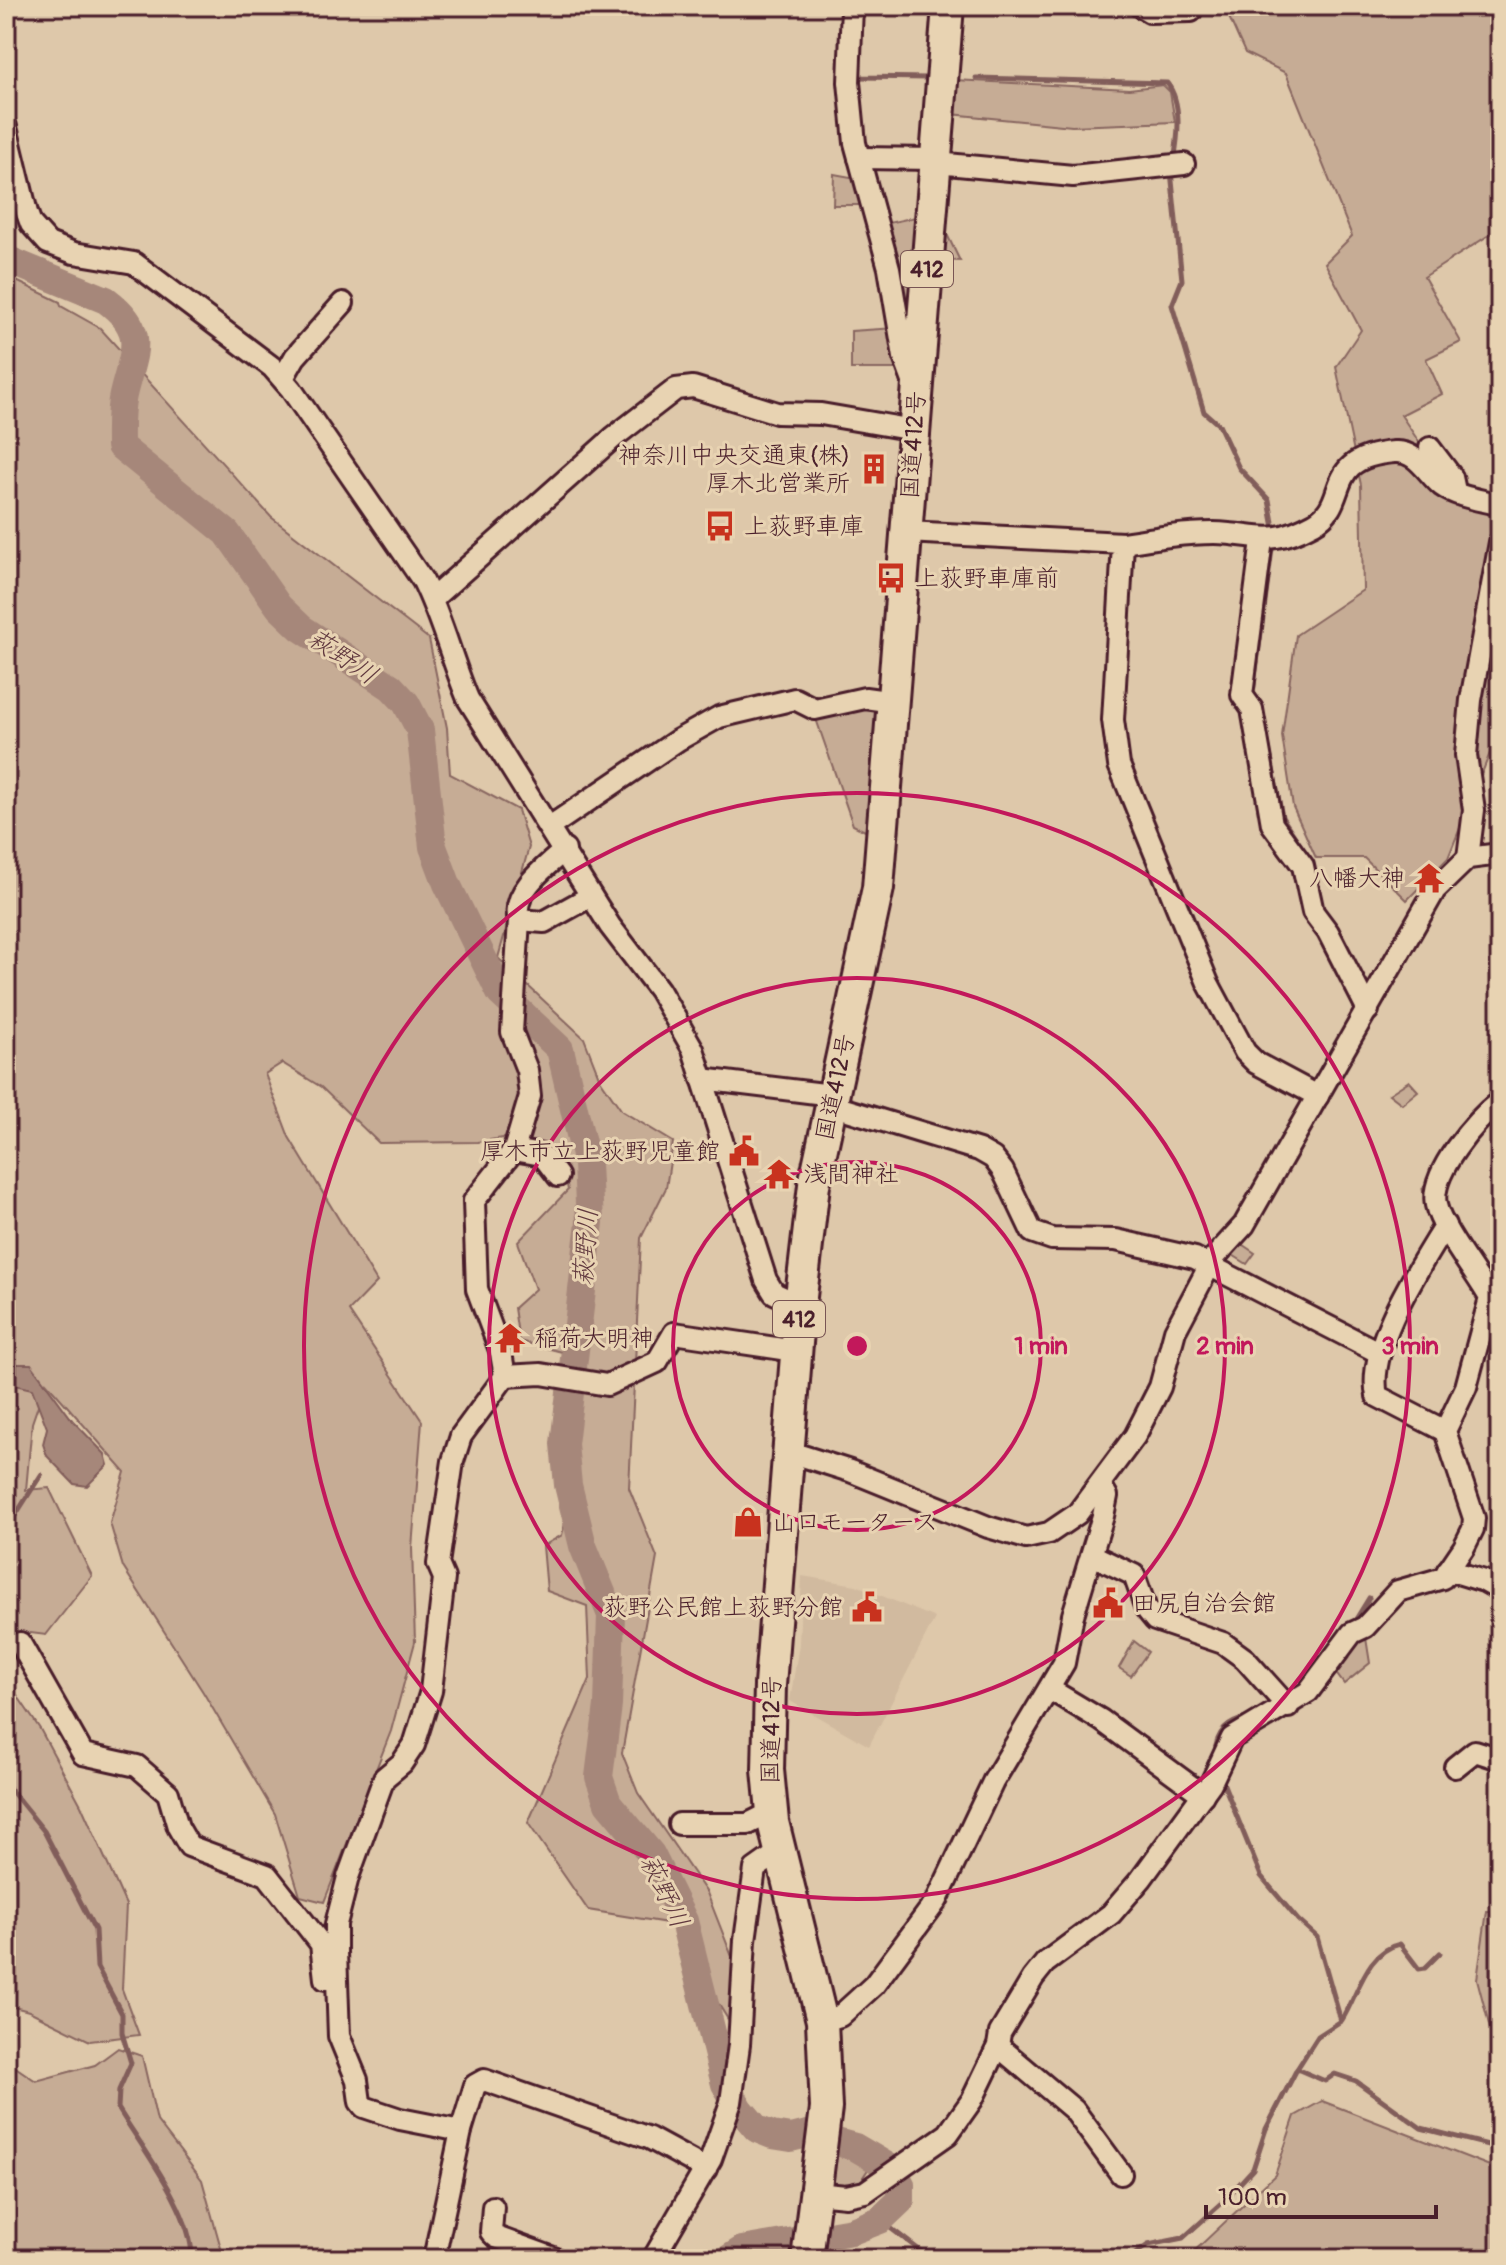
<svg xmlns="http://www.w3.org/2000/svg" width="1506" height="2265" viewBox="0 0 1506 2265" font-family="Pangolin,'Klee One',sans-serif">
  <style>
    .built { fill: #d1ba9f }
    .green { fill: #c6ac95; stroke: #886660; stroke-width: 2 }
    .water { fill: #a6877a; stroke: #815d5a; stroke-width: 2 }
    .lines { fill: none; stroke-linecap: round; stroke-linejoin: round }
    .stream { stroke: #815d5a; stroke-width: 5 }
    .river { stroke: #a6877a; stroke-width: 28 }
    .minor-casing { stroke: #4a1f2b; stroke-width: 26 }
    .highway-casing { stroke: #4a1f2b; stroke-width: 36 }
    .minor { stroke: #e8d3b2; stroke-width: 20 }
    .highway { stroke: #e8d3b2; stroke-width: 30 }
    .ring { fill: none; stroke: #c2185b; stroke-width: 4 }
    .labels { text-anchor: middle; stroke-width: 6; stroke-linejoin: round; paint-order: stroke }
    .shield { fill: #e8d3b2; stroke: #795554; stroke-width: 2 }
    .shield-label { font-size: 22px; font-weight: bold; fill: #4a1f2b }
    .street-label { font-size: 24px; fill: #4a1f2b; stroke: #e8d3b2 }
    .poi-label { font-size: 24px; fill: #4a1f2b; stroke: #e8d3b2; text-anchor: start }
    .water-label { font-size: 26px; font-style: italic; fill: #61393f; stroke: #e8d3b2 }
    .centre { fill: #c2185b; stroke: #e8d3b2; stroke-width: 4 }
    .ring-label { font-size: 24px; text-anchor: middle; font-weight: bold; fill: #c2185b; stroke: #e8d3b2; stroke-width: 6; stroke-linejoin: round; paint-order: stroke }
  </style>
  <rect width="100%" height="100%" fill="#dec8aa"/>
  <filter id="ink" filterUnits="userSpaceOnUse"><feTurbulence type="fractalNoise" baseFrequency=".0125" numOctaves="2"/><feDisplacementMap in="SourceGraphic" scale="16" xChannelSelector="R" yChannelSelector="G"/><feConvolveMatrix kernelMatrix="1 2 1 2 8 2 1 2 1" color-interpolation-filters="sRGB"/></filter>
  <g filter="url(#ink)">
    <polygon class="built" points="802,1576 856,1585 935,1618 869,1746 790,1701 799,1644"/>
    <g class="green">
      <polygon points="1224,6 1500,6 1500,232 1497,230 1424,277 1461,342 1426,359 1442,394 1401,415 1447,484 1500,496 1500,728 1448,858 1407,900 1364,858 1316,858 1293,807 1282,736 1296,635 1363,590 1361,485 1336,367 1361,330 1325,263 1352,236 1286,73 1245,53"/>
      <polygon points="954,80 1129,89 1163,85 1170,92 1175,122 1072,126 951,114"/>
      <polygon points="834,174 862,179 869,205 833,205"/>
      <polygon points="920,216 912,309 901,307 884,224"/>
      <polygon points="942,224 960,261 940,260"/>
      <polygon points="6,276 60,302 61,306 100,328 271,517 429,639 447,728 450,774 518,810 529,847 498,958 584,1038 600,1079 622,1111 673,1142 666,1188 641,1238 629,1488 657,1557 622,1753 638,1793 707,1893 736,1967 729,2021 713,1995 705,1963 673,1924 588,1910 528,1823 590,1679 587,1606 547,1591 543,1546 562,1535 579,1469 562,1352 519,1341 514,1308 535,1289 518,1242 568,1190 561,1155 503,1138 477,1142 379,1143 321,1087 282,1063 265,1074 289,1137 377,1282 349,1311 422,1421 412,1548 415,1642 391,1731 324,1902 300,1896 275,1814 203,1692 123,1567 110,1523 125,1472 46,1382 32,1423 26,1490 49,1488 92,1576 46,1635 15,1631 6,1646"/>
      <polygon points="896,328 900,369 851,369 851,331"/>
      <polygon points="865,702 880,707 869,833 853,825 814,713"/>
      <polygon points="1409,1081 1418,1091 1402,1104 1389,1094"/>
      <polygon points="1240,1243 1255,1253 1247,1264 1231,1254"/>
      <polygon points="1366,1638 1370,1663 1344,1684 1335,1672 1359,1639"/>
      <polygon points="1134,1641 1148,1652 1131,1676 1119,1668"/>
      <polygon points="6,1679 40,1729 81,1805 126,1905 122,1989 139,2035 90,2041 29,2011 6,2005"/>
      <polygon points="1487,1911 1500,1912 1500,2066 1477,1979"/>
      <polygon points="6,2048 14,2066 36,2081 95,2065 118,2048 142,2056 157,2121 202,2180 224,2259 6,2259"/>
      <polygon points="1322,2101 1500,2170 1500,2259 1152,2259 1161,2254 1187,2258 1275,2175 1295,2116"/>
      <polygon points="835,2153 871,2165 863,2177 863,2186 830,2186"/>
    </g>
    <polygon class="water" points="6,1364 31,1364 73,1421 105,1454 108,1465 87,1486 74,1484 47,1456 43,1444 47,1428 32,1389 6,1383"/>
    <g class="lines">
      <g class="stream">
        <polyline points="859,71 859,77 929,78"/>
        <path d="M976,78l191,5c16,20 11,55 7,78"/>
        <polyline points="1171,171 1182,280 1172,305 1204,412 1219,425 1239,468 1269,500 1274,528"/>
        <polyline points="1256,698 1253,693 1272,549"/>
        <polyline points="1264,722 1282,817 1307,855"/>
        <polyline points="1427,1204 1424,1189 1431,1177"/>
        <polyline points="6,1530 41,1475"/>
        <polyline points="1353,1624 1369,1598"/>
        <path d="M1215,1754c1,-23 13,-32 35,-37"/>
        <path d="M6,1784l38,47 51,99 2,37 25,47v19l9,30 -12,27 -1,18c24,40 75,104 74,151"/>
        <path d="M1342,2020c16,-25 24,-69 58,-76l19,25 6,-1 15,-15"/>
        <polyline points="1297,2069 1325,2081 1335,2074 1356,2081 1421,2128 1500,2148"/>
        <polyline points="880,2220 931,2259"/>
        <polyline points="1128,2259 1148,2245 1183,2238 1221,2204 1253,2169 1266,2129 1297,2069 1318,2036 1341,2021 1317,1937 1298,1920 1261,1876 1220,1775"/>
      </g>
      <path class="river" d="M6,259l100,41c43,32 27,52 17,95 -4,16 -3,34 -3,51l107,87 52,74 22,21 90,59 15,16 14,27 13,117 14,37 53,109 60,56 27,115 3,58 -26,222 4,41 15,61 28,69 -3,90 -9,72 9,26 43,51 33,67 41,163 15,25 17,20 15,6 19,3 16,-4 48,13 34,20 12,17v16l-21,20 -28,11 -110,19 -14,9"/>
      <g class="minor-casing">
        <g id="minor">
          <polyline points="852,6 849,82 855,143 889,268 904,357 914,384"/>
          <polyline points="1140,6 1150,12 1191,11"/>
          <path d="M6,127l21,86 4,11 17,19 26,10 60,10 138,104 19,22 132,192c19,38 29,80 45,118l142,227 49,64 34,59 73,231 8,13 26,12"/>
          <polyline points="859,158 936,159 947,164 1073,176 1184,164"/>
          <polyline points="283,378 295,357 343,303"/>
          <polyline points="1430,448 1452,477 1455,491"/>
          <polyline points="906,532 1123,543 1113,720 1119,765 1208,983 1245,1052 1256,1063 1318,1096"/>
          <polyline points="1262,540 1242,695 1252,709 1272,824 1303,866 1313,912 1328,932 1368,1010"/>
          <path d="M1123,543c31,-5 60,-10 91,-10 46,1 54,15 100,-10 38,-21 6,-65 80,-71 23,-2 33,22 48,34 15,11 40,14 58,19"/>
          <polyline points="432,599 614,437 676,389 693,387 777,413 821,414 914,430"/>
          <polyline points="551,826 678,740 719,717 795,699 815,709 865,698 894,702"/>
          <polyline points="1468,858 1474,810 1466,755 1471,700 1500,542"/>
          <polyline points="519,920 544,922 591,896"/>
          <polyline points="702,1079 832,1095"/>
          <polyline points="831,1105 979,1150 993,1158 1003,1171 1032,1232 1052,1239 1116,1240 1195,1258 1380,1353"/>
          <path d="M558,1176l-16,-21 -28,-5 16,-54 -3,-26 -15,-38 7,-112c-9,-27 27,-54 46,-70"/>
          <path d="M1445,1225c-25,42 -79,121 -68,171l68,35"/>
          <polyline points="505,1376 541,1374 607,1385 657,1362 674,1333 796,1351"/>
          <polyline points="790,1452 850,1471 988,1527 1026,1538 1049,1533 1077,1514 1135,1436 1160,1387 1175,1331 1213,1259 1244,1225 1435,890 1468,858 1500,854"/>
          <polyline points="1092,1555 1134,1575 1146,1609 1155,1620 1223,1643 1245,1659 1288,1707"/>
          <polyline points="1448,1570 1484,1581 1500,1590"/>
          <polyline points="20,1643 83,1754 137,1766 168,1793 178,1827 189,1846 267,1875 321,1944 325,1979"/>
          <polyline points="1051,1690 1101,1720 1203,1795"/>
          <polyline points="1455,1767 1475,1751 1500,1759"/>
          <polyline points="679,1824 748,1824 772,1812"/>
          <polyline points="822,2021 840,2016 874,1985 937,1900 993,1782 1064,1663 1073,1615 1103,1516 1107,1496 1100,1484"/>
          <polyline points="998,2046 1074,2110 1121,2174"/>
          <polyline points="461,2131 400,2119 364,2107 360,2102 357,2080 339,2036 336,1952 336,1924 348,1877 384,1778 402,1763 414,1745 431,1691 444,1578 438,1564 453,1461 461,1436 505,1376 501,1353 477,1289 474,1201 514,1150"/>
          <path d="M816,2193l30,3 19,-4 83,-58 24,-34 26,-54 2,-13 33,-55 12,-15 66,-49 30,-35 70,-96 21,-45 76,-46 44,-59 13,-6 33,-36 45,-13 21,-31 9,-18 1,-11 -29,-87 21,-44 24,-89c-13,-24 -49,-69 -54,-93 -7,-32 40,-85 64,-104"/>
          <polyline points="493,2207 491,2232 496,2237 556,2259"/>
          <polyline points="434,2259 461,2131 475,2085 484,2080 649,2138 706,2169"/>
          <polyline points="653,2259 711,2159 731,2102 739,2045 745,1940 755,1869 779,1852"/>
        </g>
      </g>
      <g class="highway-casing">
        <polyline id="highway" points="807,2259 826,2108 822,2021 773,1822 768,1770 770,1685 800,1305 814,1185 878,888 948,6"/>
      </g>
      <use href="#minor" class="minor"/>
      <use href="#highway" class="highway"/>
    </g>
  </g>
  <g class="ring">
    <circle cx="857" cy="1346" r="184"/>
    <circle cx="857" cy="1346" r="368"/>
    <circle cx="857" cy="1346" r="553"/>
  </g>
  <defs>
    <g id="building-bare" transform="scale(2.4)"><path d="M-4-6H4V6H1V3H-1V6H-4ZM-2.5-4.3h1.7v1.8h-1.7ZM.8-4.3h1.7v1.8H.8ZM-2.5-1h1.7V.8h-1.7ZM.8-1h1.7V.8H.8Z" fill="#c8321e" stroke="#e8d3b2" stroke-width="2.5" paint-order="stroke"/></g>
    <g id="bus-bare" transform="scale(2.4)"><path d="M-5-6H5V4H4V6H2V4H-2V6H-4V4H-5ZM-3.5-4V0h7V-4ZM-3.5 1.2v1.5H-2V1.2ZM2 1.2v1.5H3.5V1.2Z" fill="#c8321e" stroke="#e8d3b2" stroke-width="2.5" paint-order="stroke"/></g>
    <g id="temple-bare" transform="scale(2.4)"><path d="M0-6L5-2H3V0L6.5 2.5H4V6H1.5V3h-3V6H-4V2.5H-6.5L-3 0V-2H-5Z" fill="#c8321e" stroke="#e8d3b2" stroke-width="2.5" paint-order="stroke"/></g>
    <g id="civic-bare" transform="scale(2.4)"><path d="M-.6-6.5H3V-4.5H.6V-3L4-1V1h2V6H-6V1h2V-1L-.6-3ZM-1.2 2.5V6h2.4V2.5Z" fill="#c8321e" stroke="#e8d3b2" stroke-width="2.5" paint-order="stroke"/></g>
    <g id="shop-bare" transform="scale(2.4)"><path d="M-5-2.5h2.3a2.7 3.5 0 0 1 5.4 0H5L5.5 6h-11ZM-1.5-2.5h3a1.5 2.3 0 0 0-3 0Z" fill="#c8321e" stroke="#e8d3b2" stroke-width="2.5" paint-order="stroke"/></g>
  </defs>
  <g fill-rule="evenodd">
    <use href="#building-bare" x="874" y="469"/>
    <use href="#bus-bare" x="720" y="526"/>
    <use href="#bus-bare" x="891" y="578"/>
    <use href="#temple-bare" x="1429" y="878"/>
    <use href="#civic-bare" x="744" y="1151"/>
    <use href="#temple-bare" x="779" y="1174"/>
    <use href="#temple-bare" x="510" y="1338"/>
    <use href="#shop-bare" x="748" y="1522"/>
    <use href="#civic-bare" x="1108" y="1603"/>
    <use href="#civic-bare" x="867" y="1607"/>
  </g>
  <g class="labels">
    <g class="shield">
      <rect x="901" y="251" width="52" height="36" rx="6"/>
      <rect x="773" y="1301" width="52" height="36" rx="6"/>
    </g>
    <g class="shield-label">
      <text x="927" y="277">412</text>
      <text x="799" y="1327">412</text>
    </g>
    <g class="street-label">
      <text transform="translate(913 445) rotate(-86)" y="8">国道412号</text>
      <text transform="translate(835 1087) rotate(-78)" y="8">国道412号</text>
      <text transform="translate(771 1730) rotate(-89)" y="8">国道412号</text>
    </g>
    <g class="poi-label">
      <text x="850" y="463" text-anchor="end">神奈川中央交通東(株)<tspan x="850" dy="28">厚木北営業所</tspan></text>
      <text x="744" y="534">上荻野車庫</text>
      <text x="915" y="586">上荻野車庫前</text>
      <text x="1405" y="886" text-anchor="end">八幡大神</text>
      <text x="720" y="1159" text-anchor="end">厚木市立上荻野児童館</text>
      <text x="803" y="1182">浅間神社</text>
      <text x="534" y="1346">稲荷大明神</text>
      <text x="772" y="1530">山口モータース</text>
      <text x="1132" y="1611">田尻自治会館</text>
      <text x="843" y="1615" text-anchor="end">荻野公民館上荻野分館</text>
    </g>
    <g class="water-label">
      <text transform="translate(343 656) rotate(34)" y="9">萩野川</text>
      <text transform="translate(585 1247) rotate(-86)" y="9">萩野川</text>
      <text transform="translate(665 1891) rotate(64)" y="9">萩野川</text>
    </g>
  </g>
  <circle cx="857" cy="1346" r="12" class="centre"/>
  <g class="ring-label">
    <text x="1041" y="1354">1 min</text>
    <text x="1225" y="1354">2 min</text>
    <text x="1410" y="1354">3 min</text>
  </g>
  <rect width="1506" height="2265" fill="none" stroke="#e8d3b2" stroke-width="32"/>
  <rect x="16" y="16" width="1474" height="2233" fill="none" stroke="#4a1f2b" stroke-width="3" filter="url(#ink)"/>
  <path d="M1206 2205v12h230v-12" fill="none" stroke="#4a1f2b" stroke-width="4"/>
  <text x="1218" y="2205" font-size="24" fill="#4a1f2b" stroke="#e8d3b2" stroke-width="6" paint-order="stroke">100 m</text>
</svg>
